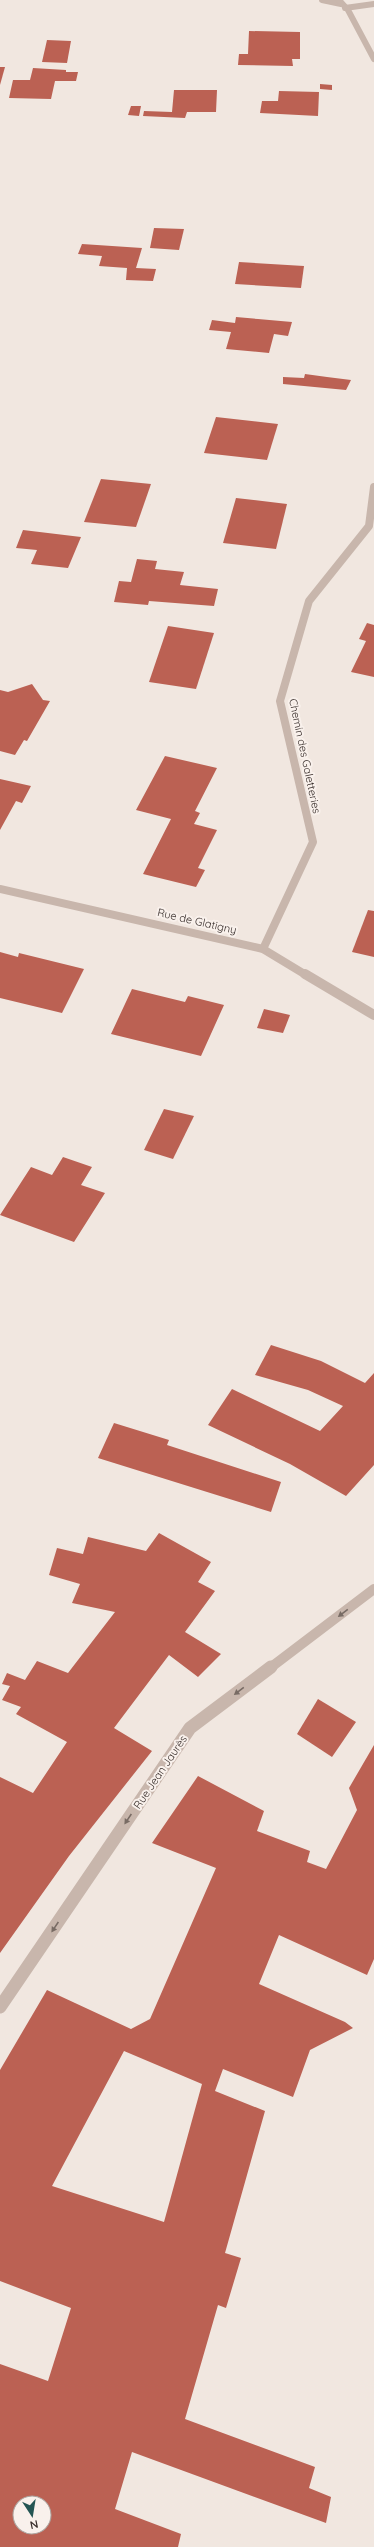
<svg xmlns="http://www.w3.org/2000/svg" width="374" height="2547" viewBox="0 0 374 2547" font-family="Quicksand,sans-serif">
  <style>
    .building { fill: #bb6153; fill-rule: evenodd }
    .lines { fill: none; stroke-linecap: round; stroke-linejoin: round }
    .lane { stroke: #c8b6ac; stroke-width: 6 }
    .street-far3 { stroke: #c8b6ac; stroke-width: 6 }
    .street-far2 { stroke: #c8b6ac; stroke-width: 8 }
    .street-far1 { stroke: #c8b6ac; stroke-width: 10 }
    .street { stroke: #c8b6ac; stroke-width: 13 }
    .oneway { fill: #786b64 }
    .labels { text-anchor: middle; stroke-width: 4; stroke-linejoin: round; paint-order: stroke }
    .street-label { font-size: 11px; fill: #372d2a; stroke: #f9f1ec }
  </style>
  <rect width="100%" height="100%" fill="#f1e7e0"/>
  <g class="building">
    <polygon points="249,31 300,32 300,59 292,59 293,66 238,65 239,54 248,54"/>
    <polygon points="47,40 71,41 67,63 42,62"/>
    <polygon points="0,67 5,67 0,85"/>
    <polygon points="33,68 66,70 66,72 78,72 76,81 55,81 51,99 9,98 13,80 30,80"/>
    <polygon points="320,84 332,85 332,90 320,89"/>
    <polygon points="174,90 217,90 216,112 187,112 185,118 143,116 144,111 172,112"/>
    <polygon points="279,91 319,92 318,116 260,113 262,101 278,101"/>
    <polygon points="131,106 141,106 139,116 128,115"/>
    <polygon points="154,228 184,229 179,250 150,248"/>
    <polygon points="82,244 142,248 136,268 156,269 153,281 126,280 127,268 99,266 102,256 78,254"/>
    <polygon points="239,262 304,266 301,288 235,284"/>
    <polygon points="236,317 258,319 292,322 288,336 274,334 269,353 226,349 231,332 209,330 212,320 235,323"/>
    <polygon points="305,374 327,377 351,380 346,390 283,384 283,377 304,378"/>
    <polygon points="216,417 278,424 267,460 204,453"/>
    <polygon points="101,479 151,484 136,527 84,522"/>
    <polygon points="236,498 287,504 276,549 223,543"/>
    <polygon points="23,530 81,537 68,568 31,564 37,550 16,548"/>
    <polygon points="137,559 157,561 155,569 184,572 180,585 218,589 214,606 149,601 148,605 114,602 119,581 131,582"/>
    <polygon points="367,623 374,625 374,677 351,672 366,641 359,639"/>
    <polygon points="168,626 214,633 196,689 149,682"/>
    <polygon points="32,684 43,700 50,701 27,741 24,740 15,755 0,751 0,690 8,692"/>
    <polygon points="165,756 217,768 195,811 200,813 194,824 217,830 198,868 205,870 196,887 143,874 171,819 136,810"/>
    <polygon points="0,779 31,786 22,803 16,801 0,830"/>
    <polygon points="368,910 374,911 374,957 352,952"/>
    <polygon points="0,952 18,957 19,953 84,969 62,1013 0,998"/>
    <polygon points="132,989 185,1002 188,996 224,1005 201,1056 111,1034"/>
    <polygon points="264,1009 290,1015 283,1033 257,1028"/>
    <polygon points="164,1109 194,1116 173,1159 144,1150"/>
    <polygon points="63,1157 92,1167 81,1185 105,1193 74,1242 0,1215 31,1167 52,1175"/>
    <polygon points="271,1345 321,1361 365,1383 374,1373 374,1465 346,1496 290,1464 208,1425 232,1389 320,1431 343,1406 308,1390 255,1375"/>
    <polygon points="114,1423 169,1440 167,1445 281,1482 271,1512 98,1458"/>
    <polygon points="159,1533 211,1562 198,1582 215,1591 185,1632 221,1654 198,1677 169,1655 114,1728 152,1751 69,1856 0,1953 0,1777 33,1793 67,1742 16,1714 21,1707 2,1700 10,1686 2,1684 7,1673 25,1680 37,1661 68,1673 115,1612 72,1603 80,1584 49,1575 57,1548 83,1554 88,1537 146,1551"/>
    <polygon points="318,1699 356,1722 332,1757 297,1734"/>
    <path d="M374,1745v214l-7,16 -88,-40 -20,49 86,38 8,6 -43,22 -17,47 -70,-28 -8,22 50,20 -40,142 16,5 -15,50 -8,-3 -33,114 130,48 -6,21 22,9 -5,26 -194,-71 -17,57 66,25 -3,13h-178v-183l48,17 23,-73 -71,-27v-211l47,-80 84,39 19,-10 66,-151 -64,-25 46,-67 66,35 -7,20 53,20 -3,11 19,7 31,-59 -8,-22zM124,2051l78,33 -38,138 -112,-36zM20,2503h24v24h-24z"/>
  </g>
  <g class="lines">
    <polyline class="lane" points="345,8 374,4"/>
    <g class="street-far3">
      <polyline points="322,0 341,4"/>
      <polyline points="339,0 348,10 374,59"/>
    </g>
    <g class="street-far2">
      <polyline points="0,889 263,949 306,975"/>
      <polyline points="263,949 313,842 280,701 309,601 369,526 374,487"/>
    </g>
    <g class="street-far1">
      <polyline points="305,974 374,1015"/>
      <polyline points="270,1668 374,1589"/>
    </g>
    <polyline class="street" points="0,2007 190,1728 271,1667"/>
  </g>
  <defs><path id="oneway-solid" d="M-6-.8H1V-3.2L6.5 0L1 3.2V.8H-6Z"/></defs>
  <g class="oneway">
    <use href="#oneway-solid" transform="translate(343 1613) rotate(143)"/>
    <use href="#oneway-solid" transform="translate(239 1691) rotate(143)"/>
    <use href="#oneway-solid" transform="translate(128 1819) rotate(124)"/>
    <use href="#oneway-solid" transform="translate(55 1927) rotate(124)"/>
  </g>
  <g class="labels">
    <g class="street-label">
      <text transform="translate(305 756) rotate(78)" y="4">Chemin des Galetteries</text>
      <text transform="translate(197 921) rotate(13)" y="4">Rue de Glatigny</text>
      <text transform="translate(160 1772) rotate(-56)" y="4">Rue Jean Jaurès</text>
    </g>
  </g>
  <g transform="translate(32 2515) rotate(168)"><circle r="19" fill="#f9f1ec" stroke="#aba39e"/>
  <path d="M0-3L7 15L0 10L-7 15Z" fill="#245553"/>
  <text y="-6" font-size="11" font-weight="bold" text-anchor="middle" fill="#372d2a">N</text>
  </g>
</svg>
